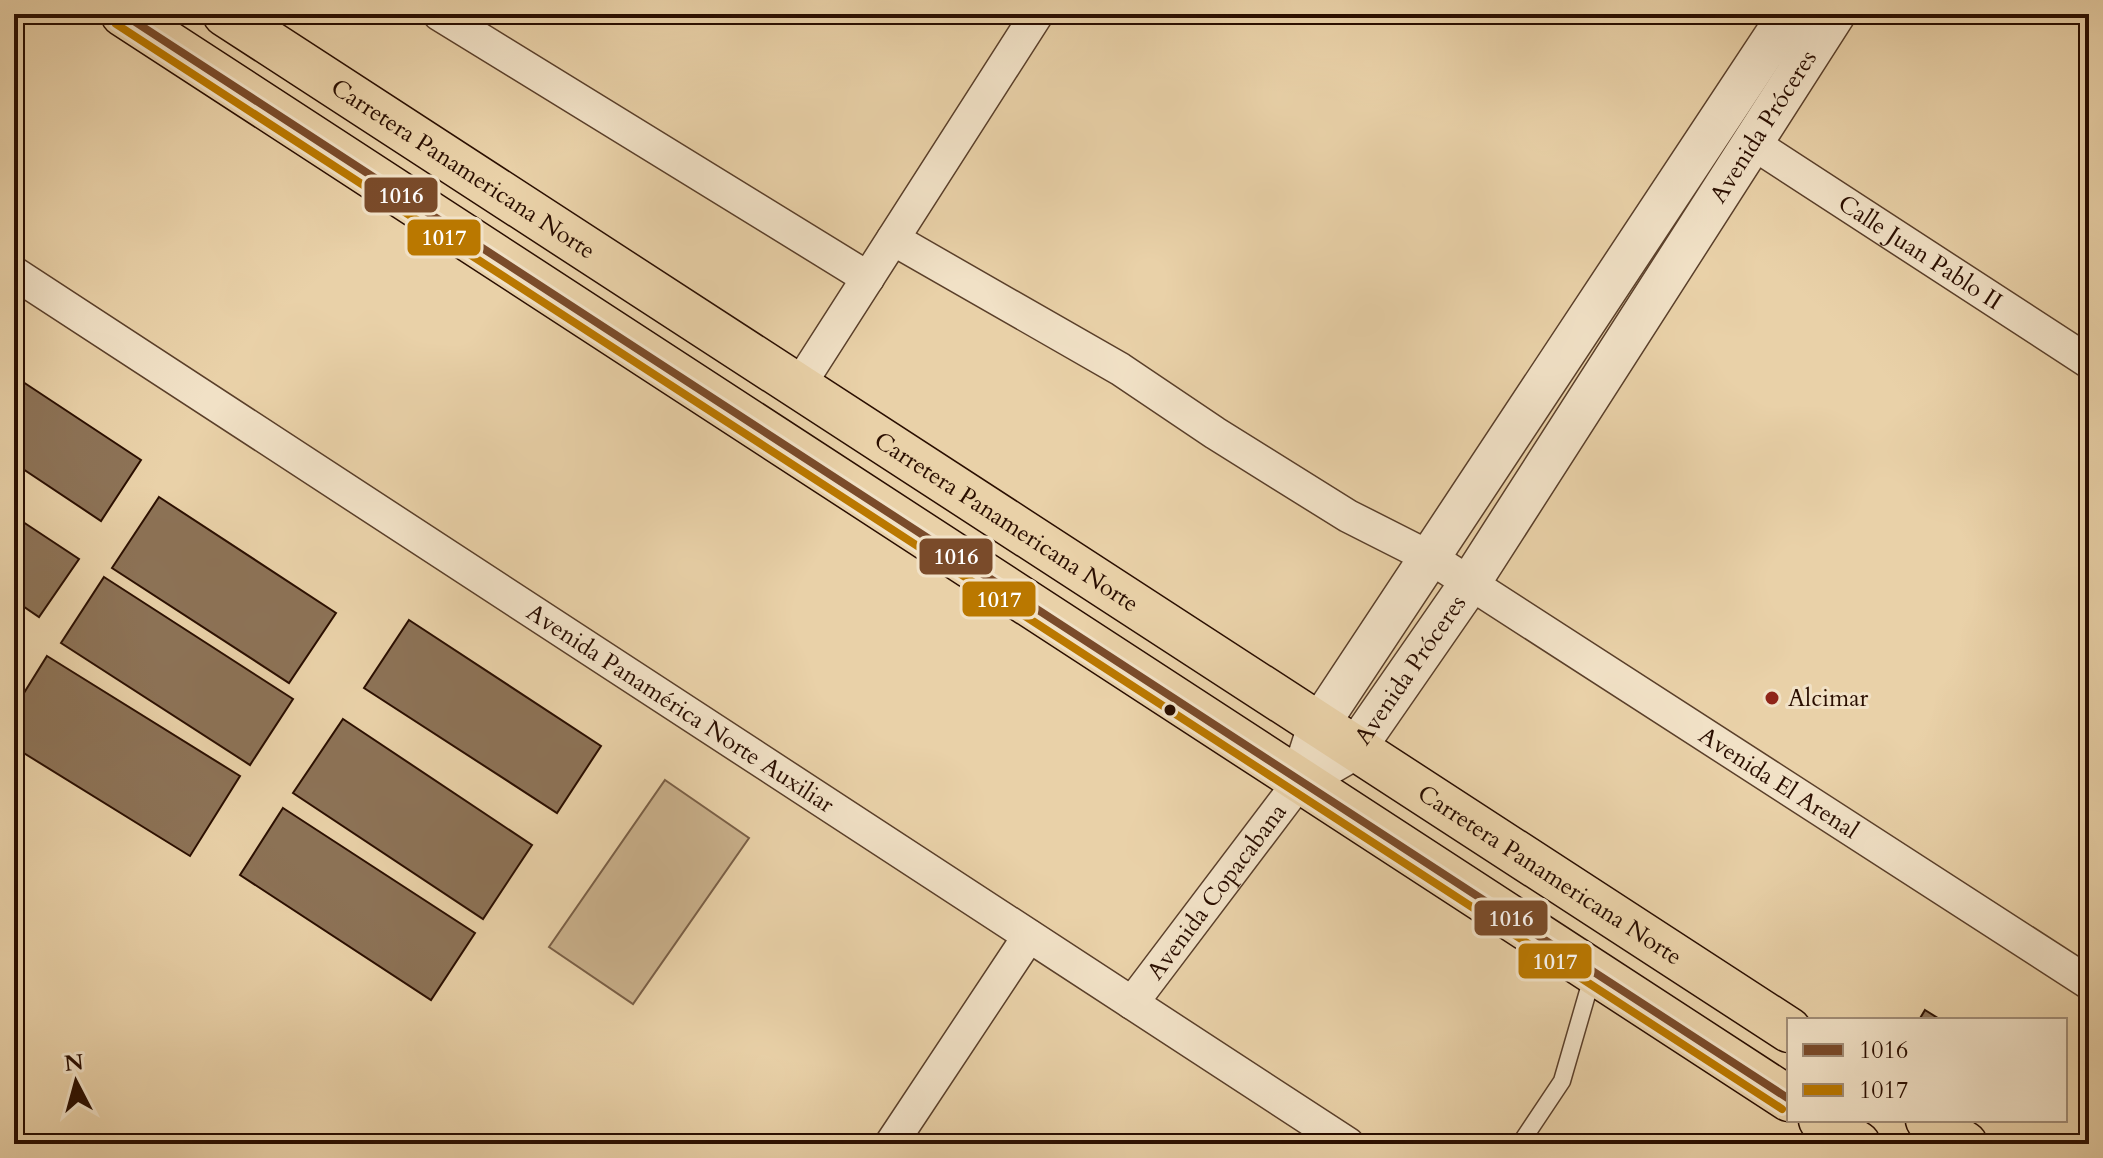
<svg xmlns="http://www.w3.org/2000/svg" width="2103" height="1158" viewBox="0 0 2103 1158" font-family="Cardo,serif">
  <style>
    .green { fill: #c9b08b; stroke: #7a5f46; stroke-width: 2 }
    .building { fill: #8d7357; stroke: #2a0e00; stroke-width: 2 }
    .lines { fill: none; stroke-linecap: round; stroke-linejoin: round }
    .service-casing { stroke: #5a3f2a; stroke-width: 19 }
    .minor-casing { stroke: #5a3f2a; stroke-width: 35 }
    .tertiary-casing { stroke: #5a3f2a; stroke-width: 43 }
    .trunk-casing { stroke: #2a0e00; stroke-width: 47 }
    .service { stroke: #f1e1c6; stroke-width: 16 }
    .minor { stroke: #f1e1c6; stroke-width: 32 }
    .tertiary { stroke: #f1e1c6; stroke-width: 40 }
    .trunk { stroke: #e9d1a8; stroke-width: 44 }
    .bus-1-casing { stroke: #f1e1c6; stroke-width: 14 }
    .bus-2-casing { stroke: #f1e1c6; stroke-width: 14 }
    .bus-1 { stroke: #7a4b2a; stroke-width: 8 }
    .bus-2 { stroke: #ba7800; stroke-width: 8 }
    .poi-dot { fill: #8f2418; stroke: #f1e1c6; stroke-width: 3 }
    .bus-dot { fill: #2a0e00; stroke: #f1e1c6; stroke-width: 3 }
    .labels { text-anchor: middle; stroke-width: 6; stroke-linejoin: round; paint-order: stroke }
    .street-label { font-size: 24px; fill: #2a0e00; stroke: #f1e1c6 }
    .poi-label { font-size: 24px; fill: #2a0e00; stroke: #f1e1c6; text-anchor: start }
    .line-badge { stroke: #f1e1c6; stroke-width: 3 }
    .badge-label { font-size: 22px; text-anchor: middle; font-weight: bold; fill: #fff }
  </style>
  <rect width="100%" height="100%" fill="#e9d1a8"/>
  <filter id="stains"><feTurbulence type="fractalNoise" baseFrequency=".0025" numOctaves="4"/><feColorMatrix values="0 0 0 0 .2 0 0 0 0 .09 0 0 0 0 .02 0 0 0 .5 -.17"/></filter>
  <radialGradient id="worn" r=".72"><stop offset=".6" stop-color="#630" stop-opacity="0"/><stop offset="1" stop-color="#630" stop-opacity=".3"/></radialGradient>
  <polygon class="green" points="665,780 749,838 633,1004 549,947"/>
  <g class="building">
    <polygon points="14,376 141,460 101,521 14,463"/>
    <polygon points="159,497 336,613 289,683 112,568"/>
    <polygon points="14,516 79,559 39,617 14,600"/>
    <polygon points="104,577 293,699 250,765 61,643"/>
    <polygon points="409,620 601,746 557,813 364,688"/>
    <polygon points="47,656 240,776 190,856 14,747 14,709"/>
    <polygon points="343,719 532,845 483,919 293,793"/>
    <polygon points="283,808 475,933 431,1000 240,875"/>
    <polygon points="1925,1010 1941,1020 1919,1020"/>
  </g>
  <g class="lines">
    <g class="service-casing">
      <polyline id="service" points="1520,1144 1562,1081 1593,974"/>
    </g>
    <g class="minor-casing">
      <g id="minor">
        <polyline points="439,14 868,278"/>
        <path id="s1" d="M1751,142l338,220"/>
        <path id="s2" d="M893,239l227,130 95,64 133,83 83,42 658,425"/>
        <path id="s3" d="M14,273l1334,871"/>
        <polyline points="798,387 1037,14"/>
        <path id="s4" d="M1132,1003l168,-222"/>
        <polyline points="891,1144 1029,936"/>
      </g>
    </g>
    <g class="tertiary-casing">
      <g id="tertiary">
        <polyline points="1309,754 1318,726 1789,14"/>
        <path id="s5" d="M1300,781l55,-32 115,-166 365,-569"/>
      </g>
    </g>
    <g class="trunk-casing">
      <g id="trunk">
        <polyline points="123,14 1789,1099"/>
        <path id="s6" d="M225,14l1564,1016"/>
        <polyline points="1821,1120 1858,1144"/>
        <polyline points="1928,1120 1965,1144"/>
      </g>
    </g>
    <use href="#service" class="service"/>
    <use href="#minor" class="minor"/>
    <use href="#tertiary" class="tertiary"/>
    <use href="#trunk" class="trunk"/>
    <g class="bus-1-casing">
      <polyline id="bus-1" points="123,14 1789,1099"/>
    </g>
    <g class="bus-2-casing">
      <polyline id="bus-2" points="116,24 1782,1109"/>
    </g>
    <use href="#bus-1" class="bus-1"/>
    <use href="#bus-2" class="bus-2"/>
  </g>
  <circle class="poi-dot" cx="1772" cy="698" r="8"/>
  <circle class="bus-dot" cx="1170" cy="710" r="7"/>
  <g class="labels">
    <g class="street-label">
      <text dy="8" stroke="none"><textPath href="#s5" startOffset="808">Avenida Próceres</textPath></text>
      <text dy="8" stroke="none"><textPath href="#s6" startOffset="284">Carretera Panamericana Norte</textPath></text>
      <text dy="8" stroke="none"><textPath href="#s1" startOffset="202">Calle Juan Pablo II</textPath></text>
      <text dy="8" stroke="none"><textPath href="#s6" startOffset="932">Carretera Panamericana Norte</textPath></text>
      <text dy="8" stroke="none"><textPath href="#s5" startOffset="160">Avenida Próceres</textPath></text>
      <text dy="8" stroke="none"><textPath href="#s3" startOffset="796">Avenida Panamérica Norte Auxiliar</textPath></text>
      <text dy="8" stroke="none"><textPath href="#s2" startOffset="1040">Avenida El Arenal</textPath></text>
      <text dy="8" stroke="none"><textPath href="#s6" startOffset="1580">Carretera Panamericana Norte</textPath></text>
      <text dy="8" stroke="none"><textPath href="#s4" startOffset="140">Avenida Copacabana</textPath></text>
    </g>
    <g class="poi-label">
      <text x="1788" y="706">Alcimar</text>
    </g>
  </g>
  <g class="line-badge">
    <rect x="363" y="176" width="76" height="38" rx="8" fill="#7a4b2a"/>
    <rect x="406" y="218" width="76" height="39" rx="8" fill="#ba7800"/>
    <rect x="918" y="537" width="76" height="39" rx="8" fill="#7a4b2a"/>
    <rect x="961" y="580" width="76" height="38" rx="8" fill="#ba7800"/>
    <rect x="1473" y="899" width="76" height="38" rx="8" fill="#7a4b2a"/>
    <rect x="1517" y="942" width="76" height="38" rx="8" fill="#ba7800"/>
  </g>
  <g class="badge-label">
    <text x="401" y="203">1016</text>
    <text x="444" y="245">1017</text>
    <text x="956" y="564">1016</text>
    <text x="999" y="607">1017</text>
    <text x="1511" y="926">1016</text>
    <text x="1555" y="969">1017</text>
  </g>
  <rect width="2103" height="1158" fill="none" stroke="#e9d1a8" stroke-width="48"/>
  <rect x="16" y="16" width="2071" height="1126" fill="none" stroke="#2a0e00" stroke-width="4"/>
  <rect x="24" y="24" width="2055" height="1110" fill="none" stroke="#2a0e00" stroke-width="2"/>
  <rect x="1787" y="1018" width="280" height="104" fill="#f1e1c6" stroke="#a18d77" stroke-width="2"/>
  <rect x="1803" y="1044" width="40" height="12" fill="#7a4b2a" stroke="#a18d77" stroke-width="2"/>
  <text x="1859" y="1058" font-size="24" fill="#2a0e00">1016</text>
  <rect x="1803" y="1084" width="40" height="12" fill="#ba7800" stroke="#a18d77" stroke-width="2"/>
  <text x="1859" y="1098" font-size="24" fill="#2a0e00">1017</text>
  <g transform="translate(76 1082) rotate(354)" stroke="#f1e1c6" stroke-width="6" paint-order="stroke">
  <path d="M0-6L14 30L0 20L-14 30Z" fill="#2a0e00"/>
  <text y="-12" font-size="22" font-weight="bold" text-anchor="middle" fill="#2a0e00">N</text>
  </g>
  <rect width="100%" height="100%" filter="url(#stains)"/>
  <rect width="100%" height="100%" fill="url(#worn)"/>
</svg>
